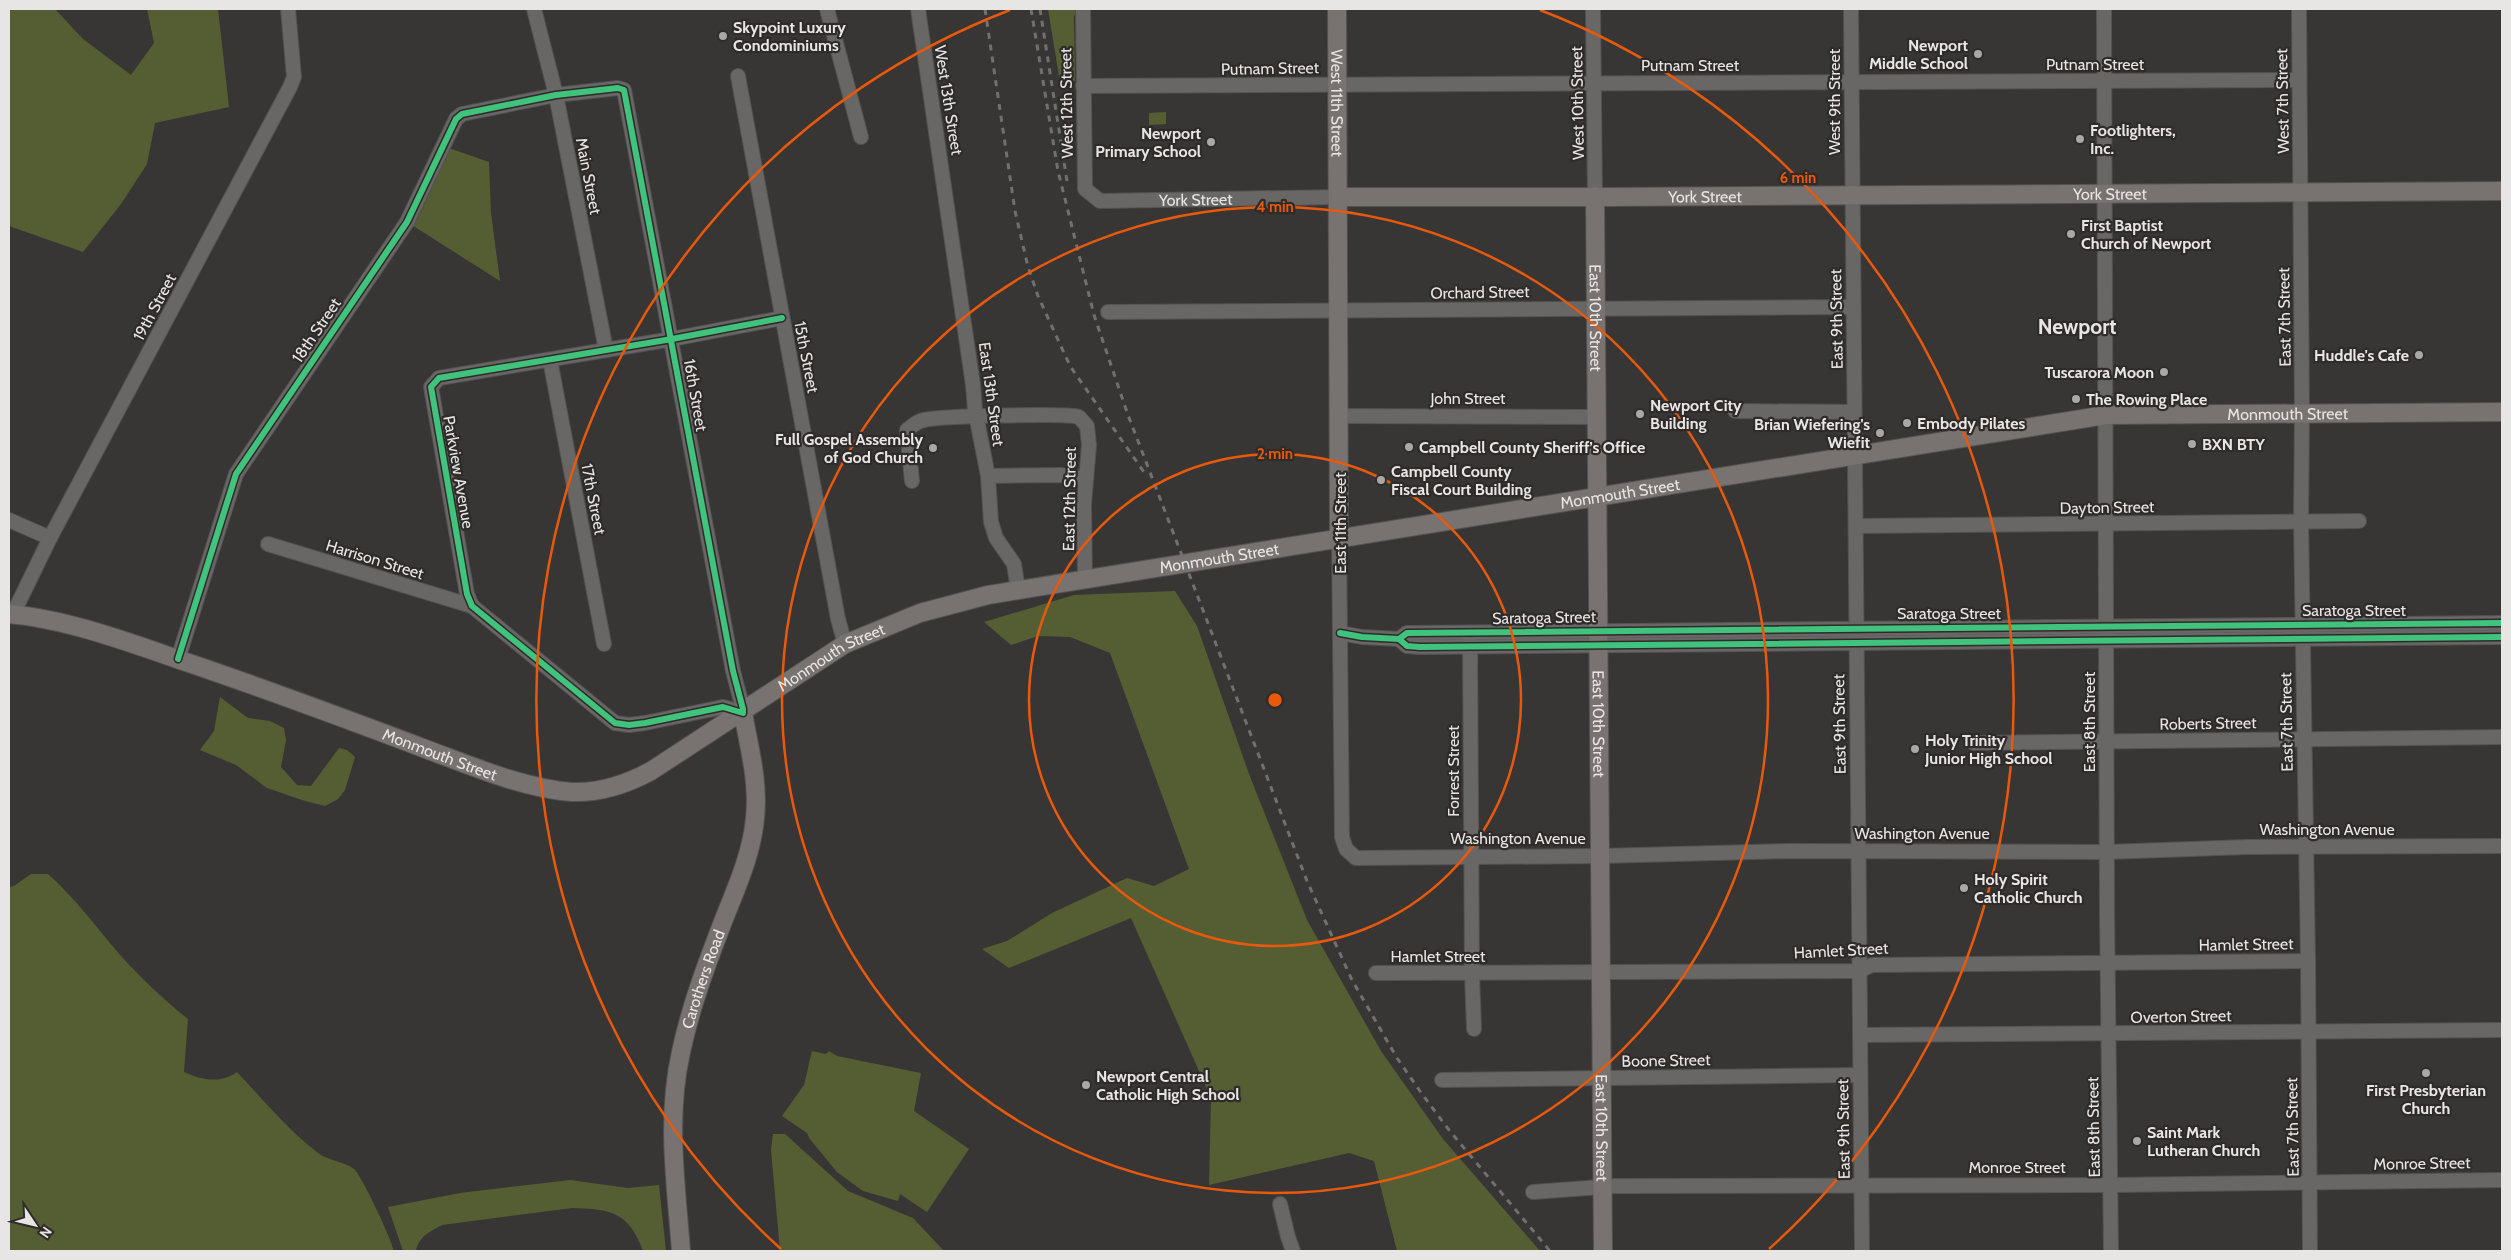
<svg xmlns="http://www.w3.org/2000/svg" width="2511" height="1260" viewBox="0 0 2511 1260" font-family="Cabin,sans-serif">
  <style>
    .green { fill: #555e33 }
    .lines { fill: none; stroke-linecap: round; stroke-linejoin: round }
    .minor-casing { stroke: #545251; stroke-width: 16 }
    .major-casing { stroke: #545251; stroke-width: 20 }
    .minor { stroke: #686766; stroke-width: 14 }
    .major { stroke: #787270; stroke-width: 18 }
    .rail { stroke: #71706f; stroke-width: 3; stroke-dasharray: 6 6; stroke-linecap: butt }
    .cycleway-casing { stroke: #2f2b29; stroke-width: 9 }
    .cycleway { stroke: #40c37c; stroke-width: 6 }
    .ring { fill: none; stroke: #e8590c; stroke-width: 2.5 }
    .poi-dot { fill: #aaa8a7; stroke: #2f2b29; stroke-width: 2 }
    .labels { text-anchor: middle; stroke-width: 4.5; stroke-linejoin: round; paint-order: stroke }
    .poi-label { font-size: 16px; font-weight: bold; fill: #e8e6e5; stroke: #2f2b29; text-anchor: start }
    .street-label { font-size: 16px; fill: #e8e6e5; stroke: #2f2b29 }
    .district-label { font-size: 21px; font-weight: bold; fill: #e8e6e5; stroke: #2f2b29 }
    .centre { fill: #e8590c; stroke: #2f2b29; stroke-width: 2.5 }
    .ring-label { font-size: 15px; text-anchor: middle; font-weight: bold; fill: #e8590c; stroke: #2f2b29; stroke-width: 4.5; stroke-linejoin: round; paint-order: stroke }
  </style>
  <rect width="100%" height="100%" fill="#383634"/>
  <g class="green">
    <polygon points="9,9 55,9 83,39 131,75 154,43 147,9 218,9 229,107 155,123 147,164 121,204 83,252 9,226"/>
    <polygon points="1048,9 1078,9 1074,16 1075,81 1060,82"/>
    <polygon points="1166,112 1166,124 1149,125 1149,113"/>
    <polygon points="443,146 489,162 491,213 500,281 407,222"/>
    <polygon points="1175,591 1197,626 1249,774 1307,920 1381,1051 1443,1139 1540,1251 1397,1251 1374,1161 1349,1153 1209,1185 1211,1098 1131,918 1009,968 982,949 1007,941 1052,913 1127,878 1154,886 1189,869 1110,653 1070,637 1038,636 1011,645 984,622 1074,595"/>
    <polygon points="220,697 248,718 270,721 284,728 286,740 281,767 297,785 311,786 339,748 347,750 355,757 345,790 338,799 325,806 305,801 267,788 236,765 200,750 214,731"/>
    <path d="M31,874h17c28,25 49,54 73,82 21,23 43,44 67,63l-4,53c17,8 37,12 53,0 26,28 51,58 81,81 11,8 25,8 36,16 8,7 37,69 40,82h-385v-364l5,-1z"/>
    <polygon points="812,1051 826,1054 829,1051 837,1056 921,1073 914,1111 969,1149 927,1212 900,1194 898,1201 863,1191 837,1172 809,1138 807,1133 782,1116 804,1085"/>
    <polygon points="773,1134 785,1134 848,1191 913,1218 944,1251 780,1251 771,1150"/>
    <path d="M570,1180l58,8 31,-3 7,66h-23c-14,-39 -32,-42 -71,-43l-130,17c-11,6 -24,12 -26,26h-13l-15,-44 72,-14z"/>
  </g>
  <g class="lines">
    <g class="minor-casing">
      <g id="minor">
        <polyline points="534,9 556,95 606,350"/>
        <polyline points="827,9 861,137"/>
        <polyline points="918,9 973,385 975,410 988,476 991,522 996,538 1014,564 1018,590"/>
        <path id="s1" d="M1083,9l2,180 15,12 239,-4"/>
        <polyline points="1593,9 1595,196"/>
        <polyline points="1851,9 1862,1251"/>
        <polyline points="2104,9 2107,914 2111,1251"/>
        <polyline points="2299,9 2302,414 2301,520 2308,961 2310,1251"/>
        <polyline points="738,76 838,619 845,644"/>
        <polyline points="1083,86 2298,80"/>
        <polyline points="1108,312 1853,307"/>
        <polyline points="550,360 604,644"/>
        <polyline points="1735,411 1854,412"/>
        <polyline points="1340,416 1596,417"/>
        <polyline points="988,476 1060,475 1086,479"/>
        <path d="M912,481l-5,-51c5,-4 10,-9 17,-10 15,-4 144,-7 155,-3l8,9 2,19 -5,59 1,75"/>
        <polyline points="9,520 50,538"/>
        <polyline points="1856,526 2359,521"/>
        <polyline points="1339,537 1342,837 1346,849 1356,858 1601,856 1790,851 2107,852 2247,847 2502,846"/>
        <polyline points="268,544 472,606"/>
        <polyline points="13,614 50,538 290,87 294,77 288,9"/>
        <polyline points="1340,633 1362,637 1399,639 1407,646 1420,647 2502,637"/>
        <polyline points="1470,638 1472,974 1474,1029"/>
        <polyline points="1399,639 1407,633 2502,623"/>
        <polyline points="178,659 236,474 407,222 456,119 462,114 556,95 618,88 624,90 733,671 743,709 743,713 723,707 645,723 629,725 615,723 472,606 467,594 431,387 439,378 672,339 782,318"/>
        <polyline points="1974,743 2502,737"/>
        <polyline points="1376,973 1859,971 1872,965 2308,961"/>
        <polyline points="1860,1035 2502,1030"/>
        <polyline points="1442,1080 1860,1075"/>
        <polyline points="1533,1192 1615,1186 2111,1185 2502,1180"/>
        <polyline points="1280,1204 1288,1237 1293,1251"/>
      </g>
    </g>
    <g class="major-casing">
      <g id="major">
        <path id="s2" d="M1337,9l2,528"/>
        <path id="s3" d="M1595,196l8,1055"/>
        <path id="s4" d="M1339,197h271l892,-6"/>
        <path id="s5" d="M9,614c57,5 119,28 174,47 83,28 166,59 248,90 43,16 95,38 141,41 28,1 55,-8 79,-21l194,-127 75,-31 68,-18 1118,-180 396,-3"/>
        <path id="s6" d="M681,1251c-5,-68 -15,-132 0,-199 10,-47 26,-89 43,-133 13,-33 28,-66 31,-101 4,-36 -6,-71 -12,-105"/>
      </g>
    </g>
    <use href="#minor" class="minor"/>
    <use href="#major" class="major"/>
    <g class="rail">
      <polyline points="985,9 1015,211 1028,267 1038,296 1070,366 1146,475"/>
      <polyline points="1031,9 1058,171 1094,315 1128,415 1307,881 1352,980 1397,1058 1422,1094 1449,1130 1550,1251"/>
      <polyline points="1040,9 1067,181"/>
    </g>
    <g class="cycleway-casing">
      <g id="cycleway">
        <polyline points="1340,633 1362,637 1399,639 1407,646 1420,647 2502,637"/>
        <polyline points="1399,639 1407,633 2502,623"/>
        <polyline points="178,659 236,474 407,222 456,119 462,114 556,95 618,88 624,90 733,671 743,709 743,713 723,707 645,723 629,725 615,723 472,606 467,594 431,387 439,378 672,339 782,318"/>
      </g>
    </g>
    <use href="#cycleway" class="cycleway"/>
  </g>
  <g class="ring">
    <circle cx="1275" cy="700" r="246"/>
    <circle cx="1275" cy="700" r="493"/>
    <path d="M781 1249A739 739 0 0 1 1010 10M1540 10A739 739 0 0 1 1769 1249"/>
  </g>
  <g class="poi-dot">
    <circle cx="723" cy="36" r="5"/>
    <circle cx="1978" cy="54" r="5"/>
    <circle cx="2080" cy="139" r="5"/>
    <circle cx="1211" cy="142" r="5"/>
    <circle cx="2071" cy="234" r="5"/>
    <circle cx="2419" cy="355" r="5"/>
    <circle cx="2164" cy="372" r="5"/>
    <circle cx="2076" cy="399" r="5"/>
    <circle cx="1640" cy="414" r="5"/>
    <circle cx="1907" cy="423" r="5"/>
    <circle cx="1880" cy="433" r="5"/>
    <circle cx="2192" cy="444" r="5"/>
    <circle cx="1409" cy="447" r="5"/>
    <circle cx="933" cy="448" r="5"/>
    <circle cx="1381" cy="480" r="5"/>
    <circle cx="1915" cy="749" r="5"/>
    <circle cx="1964" cy="888" r="5"/>
    <circle cx="2426" cy="1073" r="5"/>
    <circle cx="1086" cy="1085" r="5"/>
    <circle cx="2137" cy="1141" r="5"/>
  </g>
  <g class="labels">
    <g class="poi-label">
      <text x="733" y="33">Skypoint Luxury<tspan x="733" dy="18">Condominiums</tspan></text>
      <text x="1968" y="51" text-anchor="end">Newport<tspan x="1968" dy="18">Middle School</tspan></text>
      <text x="2090" y="136">Footlighters,<tspan x="2090" dy="18">Inc.</tspan></text>
      <text x="1201" y="139" text-anchor="end">Newport<tspan x="1201" dy="18">Primary School</tspan></text>
      <text x="2081" y="231">First Baptist<tspan x="2081" dy="18">Church of Newport</tspan></text>
      <text x="2409" y="361" text-anchor="end">Huddle's Cafe</text>
      <text x="2154" y="378" text-anchor="end">Tuscarora Moon</text>
      <text x="2086" y="405">The Rowing Place</text>
      <text x="1650" y="411">Newport City<tspan x="1650" dy="18">Building</tspan></text>
      <text x="1917" y="429">Embody Pilates</text>
      <text x="1870" y="430" text-anchor="end">Brian Wiefering's<tspan x="1870" dy="18">Wiefit</tspan></text>
      <text x="923" y="445" text-anchor="end">Full Gospel Assembly<tspan x="923" dy="18">of God Church</tspan></text>
      <text x="2202" y="450">BXN BTY</text>
      <text x="1419" y="453">Campbell County Sheriff’s Office</text>
      <text x="1391" y="477">Campbell County<tspan x="1391" dy="18">Fiscal Court Building</tspan></text>
      <text x="1925" y="746">Holy Trinity<tspan x="1925" dy="18">Junior High School</tspan></text>
      <text x="1974" y="885">Holy Spirit<tspan x="1974" dy="18">Catholic Church</tspan></text>
      <text x="1096" y="1082">Newport Central<tspan x="1096" dy="18">Catholic High School</tspan></text>
      <text x="2426" y="1096" text-anchor="middle">First Presbyterian<tspan x="2426" dy="18">Church</tspan></text>
      <text x="2147" y="1138">Saint Mark<tspan x="2147" dy="18">Lutheran Church</tspan></text>
    </g>
    <g class="street-label">
      <text x="2095" y="70">Putnam Street</text>
      <text x="1690" y="71">Putnam Street</text>
      <text transform="translate(1270 68) rotate(-1)" y="6">Putnam Street</text>
      <text transform="translate(949 100) rotate(81)" y="6">West 13th Street</text>
      <text transform="translate(2282 101) rotate(-91)" y="6">West 7th Street</text>
      <text transform="translate(1834 102) rotate(-90)" y="6">West 9th Street</text>
      <text transform="translate(1066 103) rotate(-91)" y="6">West 12th Street</text>
      <text dy="6" stroke="none"><textPath href="#s2" startOffset="94">West 11th Street</textPath></text>
      <text transform="translate(1577 103) rotate(-91)" y="6">West 10th Street</text>
      <text transform="translate(589 176) rotate(79)" y="6">Main Street</text>
      <text dy="6" stroke="none"><textPath href="#s4" startOffset="771">York Street</textPath></text>
      <text dy="6" stroke="none"><textPath href="#s4" startOffset="366">York Street</textPath></text>
      <text dy="6" stroke="none"><textPath href="#s1" startOffset="295">York Street</textPath></text>
      <text transform="translate(1480 292) rotate(-1)" y="6">Orchard Street</text>
      <text transform="translate(154 307) rotate(-62)" y="6">19th Street</text>
      <text transform="translate(2284 317) rotate(-91)" y="6">East 7th Street</text>
      <text dy="6" stroke="none"><textPath href="#s3" startOffset="122">East 10th Street</textPath></text>
      <text transform="translate(1836 319) rotate(-91)" y="6">East 9th Street</text>
      <text transform="translate(316 330) rotate(-56)" y="6">18th Street</text>
      <text transform="translate(807 357) rotate(79)" y="6">15th Street</text>
      <text transform="translate(992 394) rotate(82)" y="6">East 13th Street</text>
      <text transform="translate(696 395) rotate(80)" y="6">16th Street</text>
      <text x="1468" y="404">John Street</text>
      <text dy="6" stroke="none"><textPath href="#s5" startOffset="2372">Monmouth Street</textPath></text>
      <text transform="translate(459 472) rotate(80)" y="6">Parkview Avenue</text>
      <text dy="6" stroke="none"><textPath href="#s5" startOffset="1698">Monmouth Street</textPath></text>
      <text transform="translate(594 499) rotate(79)" y="6">17th Street</text>
      <text transform="translate(1069 499) rotate(-89)" y="6">East 12th Street</text>
      <text transform="translate(2107 507) rotate(-1)" y="6">Dayton Street</text>
      <text transform="translate(1340 523) rotate(-90)" y="6">East 11th Street</text>
      <text dy="6" stroke="none"><textPath href="#s5" startOffset="1292">Monmouth Street</textPath></text>
      <text transform="translate(375 559) rotate(17)" y="6">Harrison Street</text>
      <text x="2354" y="616">Saratoga Street</text>
      <text x="1949" y="619">Saratoga Street</text>
      <text transform="translate(1544 617) rotate(-1)" y="6">Saratoga Street</text>
      <text dy="6" stroke="none"><textPath href="#s5" startOffset="888">Monmouth Street</textPath></text>
      <text transform="translate(2089 722) rotate(-90)" y="6">East 8th Street</text>
      <text transform="translate(2286 722) rotate(-91)" y="6">East 7th Street</text>
      <text transform="translate(2208 723) rotate(-1)" y="6">Roberts Street</text>
      <text dy="6" stroke="none"><textPath href="#s3" startOffset="528">East 10th Street</textPath></text>
      <text transform="translate(1839 724) rotate(-91)" y="6">East 9th Street</text>
      <text dy="6" stroke="none"><textPath href="#s5" startOffset="454">Monmouth Street</textPath></text>
      <text transform="translate(1453 771) rotate(-90)" y="6">Forrest Street</text>
      <text x="2327" y="835">Washington Avenue</text>
      <text x="1922" y="839">Washington Avenue</text>
      <text x="1518" y="844">Washington Avenue</text>
      <text transform="translate(2246 944) rotate(-1)" y="6">Hamlet Street</text>
      <text transform="translate(1841 950) rotate(-3)" y="6">Hamlet Street</text>
      <text x="1438" y="962">Hamlet Street</text>
      <text dy="6" stroke="none"><textPath href="#s6" startOffset="276">Carothers Road</textPath></text>
      <text transform="translate(2181 1016) rotate(-1)" y="6">Overton Street</text>
      <text transform="translate(1666 1060) rotate(-1)" y="6">Boone Street</text>
      <text transform="translate(2093 1127) rotate(-91)" y="6">East 8th Street</text>
      <text transform="translate(2292 1127) rotate(-91)" y="6">East 7th Street</text>
      <text dy="6" stroke="none"><textPath href="#s3" startOffset="932">East 10th Street</textPath></text>
      <text transform="translate(1843 1129) rotate(-91)" y="6">East 9th Street</text>
      <text transform="translate(2422 1163) rotate(-1)" y="6">Monroe Street</text>
      <text x="2017" y="1173">Monroe Street</text>
    </g>
    <g class="district-label">
      <text x="2077" y="334">Newport</text>
    </g>
  </g>
  <circle cx="1275" cy="700" r="8" class="centre"/>
  <g class="ring-label">
    <text x="1798" y="183">6 min</text>
    <text x="1275" y="212">4 min</text>
    <text x="1275" y="459">2 min</text>
  </g>
  <rect width="2511" height="1260" fill="none" stroke="#e8e6e5" stroke-width="20"/>
  <g transform="translate(35 1225) rotate(125)" stroke="#2f2b29" stroke-width="4" paint-order="stroke">
  <path d="M0-4L9 19L0 12L-9 19Z" fill="#e8e6e5"/>
  <text y="-8" font-size="14" font-weight="bold" text-anchor="middle" fill="#e8e6e5">N</text>
  </g>
</svg>
